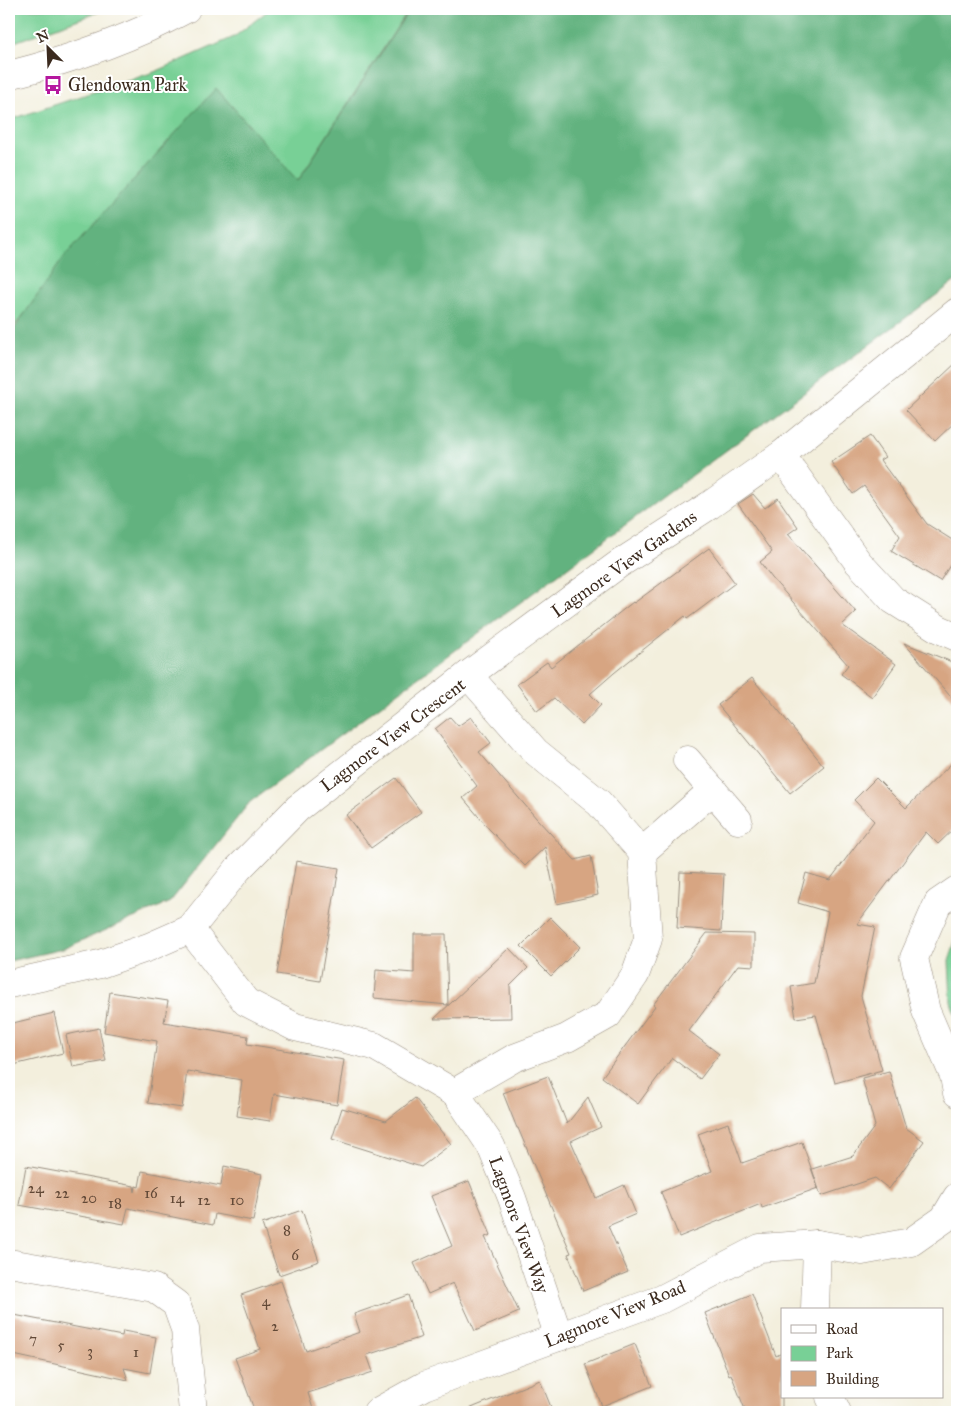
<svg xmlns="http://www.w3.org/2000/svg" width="966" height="1421" viewBox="0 0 966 1421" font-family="'IM FELL Great Primer',serif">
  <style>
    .green { fill: #78d096; stroke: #5a7d5a }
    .forest { fill: #62b27f; stroke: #4e6e4e }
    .building { fill: #d7a582 }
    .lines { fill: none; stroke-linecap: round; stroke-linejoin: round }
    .street-casing { stroke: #978c7e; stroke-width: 29 }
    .street { stroke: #fff; stroke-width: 28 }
    .labels { text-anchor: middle; stroke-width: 4; stroke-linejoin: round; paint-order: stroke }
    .number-label { font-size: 15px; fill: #624937 }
    .poi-label { font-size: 18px; fill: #3b2a1e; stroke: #fff; text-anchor: start }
    .street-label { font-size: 18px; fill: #3b2a1e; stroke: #fff }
  </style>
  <rect width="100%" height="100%" fill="#fff"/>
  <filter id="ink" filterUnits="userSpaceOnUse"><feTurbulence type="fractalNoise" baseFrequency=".02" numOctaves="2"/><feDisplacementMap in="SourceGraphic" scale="10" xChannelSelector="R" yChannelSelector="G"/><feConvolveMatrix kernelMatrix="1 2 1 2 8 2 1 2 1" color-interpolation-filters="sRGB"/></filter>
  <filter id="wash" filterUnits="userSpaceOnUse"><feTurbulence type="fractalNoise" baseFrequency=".0096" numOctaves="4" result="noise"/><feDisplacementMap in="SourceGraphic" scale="20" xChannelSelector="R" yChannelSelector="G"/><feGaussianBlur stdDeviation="1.12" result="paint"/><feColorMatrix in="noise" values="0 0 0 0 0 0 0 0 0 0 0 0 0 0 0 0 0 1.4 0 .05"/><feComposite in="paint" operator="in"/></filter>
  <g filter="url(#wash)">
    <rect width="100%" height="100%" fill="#f3efdd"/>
    <g class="green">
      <polygon points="9,9 107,9 9,44"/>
      <polygon points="270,9 403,9 407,12 297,182 212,93 9,332 9,120 157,71 234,37"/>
      <polygon points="957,935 957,1020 951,1002 949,961"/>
    </g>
    <polygon class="forest" points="403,9 917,9 923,11 924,9 957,9 957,280 250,802 170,902 63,949 9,961 9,336 64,257 216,88 298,181 407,13"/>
    <g id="blocks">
      <g class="building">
        <polygon points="957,362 957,420 935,441 906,410"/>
        <polygon points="870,436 885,457 880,460 927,524 957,543 957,554 940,581 891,551 900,536 864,486 853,494 831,462"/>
        <polygon points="753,494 765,508 778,498 798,527 788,534 856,612 842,625 896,664 872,697 841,674 848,665 772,578 760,562 772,552 738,504"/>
        <polygon points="709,548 735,583 687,619 685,616 614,673 590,694 601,705 582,725 554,698 537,711 517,684 547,662 551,667 633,602 634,603"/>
        <polygon points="904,643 957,664 957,704"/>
        <polygon points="752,678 824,766 790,793 718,705"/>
        <polygon points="450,717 458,726 471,717 491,743 479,752 537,819 575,860 591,856 598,895 557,904 545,847 525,866 489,829 463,798 477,786 435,729"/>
        <polygon points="957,758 957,826 938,844 926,832 857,924 875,927 861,996 882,1070 835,1083 816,1015 796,1018 791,987 814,983 828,912 798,903 806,873 830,880 874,821 854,800 876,778 906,808"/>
        <polygon points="396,778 421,812 371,848 346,815"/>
        <polygon points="296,861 339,868 320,981 277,974"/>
        <polygon points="680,872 724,874 721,931 677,928"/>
        <polygon points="550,917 580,947 551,976 521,946"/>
        <polygon points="707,933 754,934 754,966 738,965 689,1031 719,1054 700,1079 672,1058 638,1104 602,1077 655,1006 653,1005"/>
        <polygon points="414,934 446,934 448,1005 374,998 376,970 414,973"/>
        <polygon points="509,948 528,968 510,986 511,1018 434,1019"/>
        <polygon points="110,992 168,1001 164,1022 248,1036 247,1044 344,1060 337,1105 274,1094 270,1121 237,1116 242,1080 187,1071 182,1108 148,1103 157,1041 104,1032"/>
        <polygon points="54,1013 63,1053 9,1066 9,1024"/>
        <polygon points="99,1028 106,1061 73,1067 66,1035"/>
        <polygon points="889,1071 906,1128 924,1141 889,1189 875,1178 821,1196 812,1169 853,1156 875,1126 862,1078"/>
        <polygon points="548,1076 567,1124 588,1097 601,1127 571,1141 596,1198 624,1185 636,1214 608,1226 628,1272 583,1291 568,1254 571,1253 518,1128 517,1128 503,1093"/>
        <polygon points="415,1098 451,1144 421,1167 332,1139 342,1108 386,1121"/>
        <polygon points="728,1123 742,1163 802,1142 818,1188 762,1208 761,1204 679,1237 661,1192 712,1171 698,1134"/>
        <polygon points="26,1166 134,1186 135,1192 136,1186 139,1187 142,1171 221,1186 224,1166 262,1174 253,1221 215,1214 213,1225 128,1208 124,1224 19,1205"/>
        <polygon points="469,1181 491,1235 485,1237 519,1312 475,1331 453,1283 428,1294 414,1263 452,1246 431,1196"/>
        <polygon points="302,1210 319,1261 279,1275 262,1224"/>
        <polygon points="281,1281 306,1351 360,1332 354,1314 408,1295 422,1337 367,1355 373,1372 308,1393 314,1412 255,1412 235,1358 260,1349 241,1295"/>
        <polygon points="752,1294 776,1356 782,1353 782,1412 746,1412 731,1374 729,1375 705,1313"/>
        <polygon points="9,1314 122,1336 123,1331 156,1337 150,1373 124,1368 128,1380 9,1354"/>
        <polygon points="635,1344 652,1386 602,1406 585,1364"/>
        <polygon points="540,1380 553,1412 464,1412 464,1411"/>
      </g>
    </g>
  </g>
  <g filter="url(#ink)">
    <use href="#blocks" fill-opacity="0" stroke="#978c7e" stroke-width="1"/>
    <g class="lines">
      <g class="street-casing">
        <g id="street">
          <path d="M9,75c60,-15 122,-36 177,-66"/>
          <polyline points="781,455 858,562 893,600 939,629 957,637"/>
          <polyline points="687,760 738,820"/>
          <polyline points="642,852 713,790"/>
          <polyline points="957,890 938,903 914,958 926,1011 954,1076 957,1093"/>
          <polyline points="190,929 246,1002 295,1027 374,1046 456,1094 491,1146 512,1198 559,1337"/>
          <polyline points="9,984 100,964 149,947 190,929 238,869 298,808 468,675 619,564 710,505 781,455 957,312"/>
          <polyline points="456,1094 464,1087 514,1058 567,1038 608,1015 635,975 648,939 642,852 599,803 536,752 468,675"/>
          <polyline points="9,1263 154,1288 176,1304 185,1329 193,1412"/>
          <polyline points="815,1310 817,1244"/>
          <polyline points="830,1397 837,1412"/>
          <polyline points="377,1412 424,1386 662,1299 760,1248 817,1244 862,1251 911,1242 944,1219 957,1197"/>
        </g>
      </g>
      <use href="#street" class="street"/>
    </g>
  </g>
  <defs>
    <g id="bus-bare" transform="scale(1.5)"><path d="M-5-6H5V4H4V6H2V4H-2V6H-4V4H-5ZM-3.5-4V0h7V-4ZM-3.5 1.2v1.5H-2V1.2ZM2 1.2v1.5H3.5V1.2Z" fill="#b5179e" stroke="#fff" stroke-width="2.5" paint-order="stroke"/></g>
  </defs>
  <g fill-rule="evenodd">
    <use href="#bus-bare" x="53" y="85"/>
  </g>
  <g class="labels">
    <g class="number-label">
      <text x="36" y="1193">24</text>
      <text x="62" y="1198">22</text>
      <text x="151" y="1198">16</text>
      <text x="89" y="1203">20</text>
      <text x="177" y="1203">14</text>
      <text x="204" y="1205">12</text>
      <text x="237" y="1205">10</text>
      <text x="115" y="1208">18</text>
      <text x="287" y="1235">8</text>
      <text x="295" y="1260">6</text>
      <text x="266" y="1306">4</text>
      <text x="275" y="1331">2</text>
      <text x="33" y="1344">7</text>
      <text x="61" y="1350">5</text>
      <text x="90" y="1356">3</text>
      <text x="136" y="1357">1</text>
    </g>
    <g class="poi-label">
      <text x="68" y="91">Glendowan Park</text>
    </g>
    <g class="street-label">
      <text transform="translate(624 564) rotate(-35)" y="6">Lagmore View Gardens</text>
      <text transform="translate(393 735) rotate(-37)" y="6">Lagmore View Crescent</text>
      <text transform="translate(519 1225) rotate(70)" y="6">Lagmore View Way</text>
      <text transform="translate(615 1314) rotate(-22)" y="6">Lagmore View Road</text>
    </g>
  </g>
  <rect width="966" height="1421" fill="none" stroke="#fff" stroke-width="30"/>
  <rect x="781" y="1308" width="162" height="90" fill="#ffffff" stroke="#b1aaa5"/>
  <rect x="791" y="1325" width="25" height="8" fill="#ffffff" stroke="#b1aaa5"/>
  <text x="826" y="1334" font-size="15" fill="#3b2a1e">Road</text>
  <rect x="791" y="1346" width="25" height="15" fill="#78d096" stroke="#b1aaa5"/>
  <text x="826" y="1358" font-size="15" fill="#3b2a1e">Park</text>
  <rect x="791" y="1371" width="25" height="15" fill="#d7a582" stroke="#b1aaa5"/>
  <text x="826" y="1384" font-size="15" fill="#3b2a1e">Building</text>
  <g transform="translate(48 48) rotate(336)" stroke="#ffffff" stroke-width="4" paint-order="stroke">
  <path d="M0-4L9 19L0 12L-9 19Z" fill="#3b2a1e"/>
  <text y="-8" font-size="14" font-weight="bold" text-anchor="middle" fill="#3b2a1e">N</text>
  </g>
</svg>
